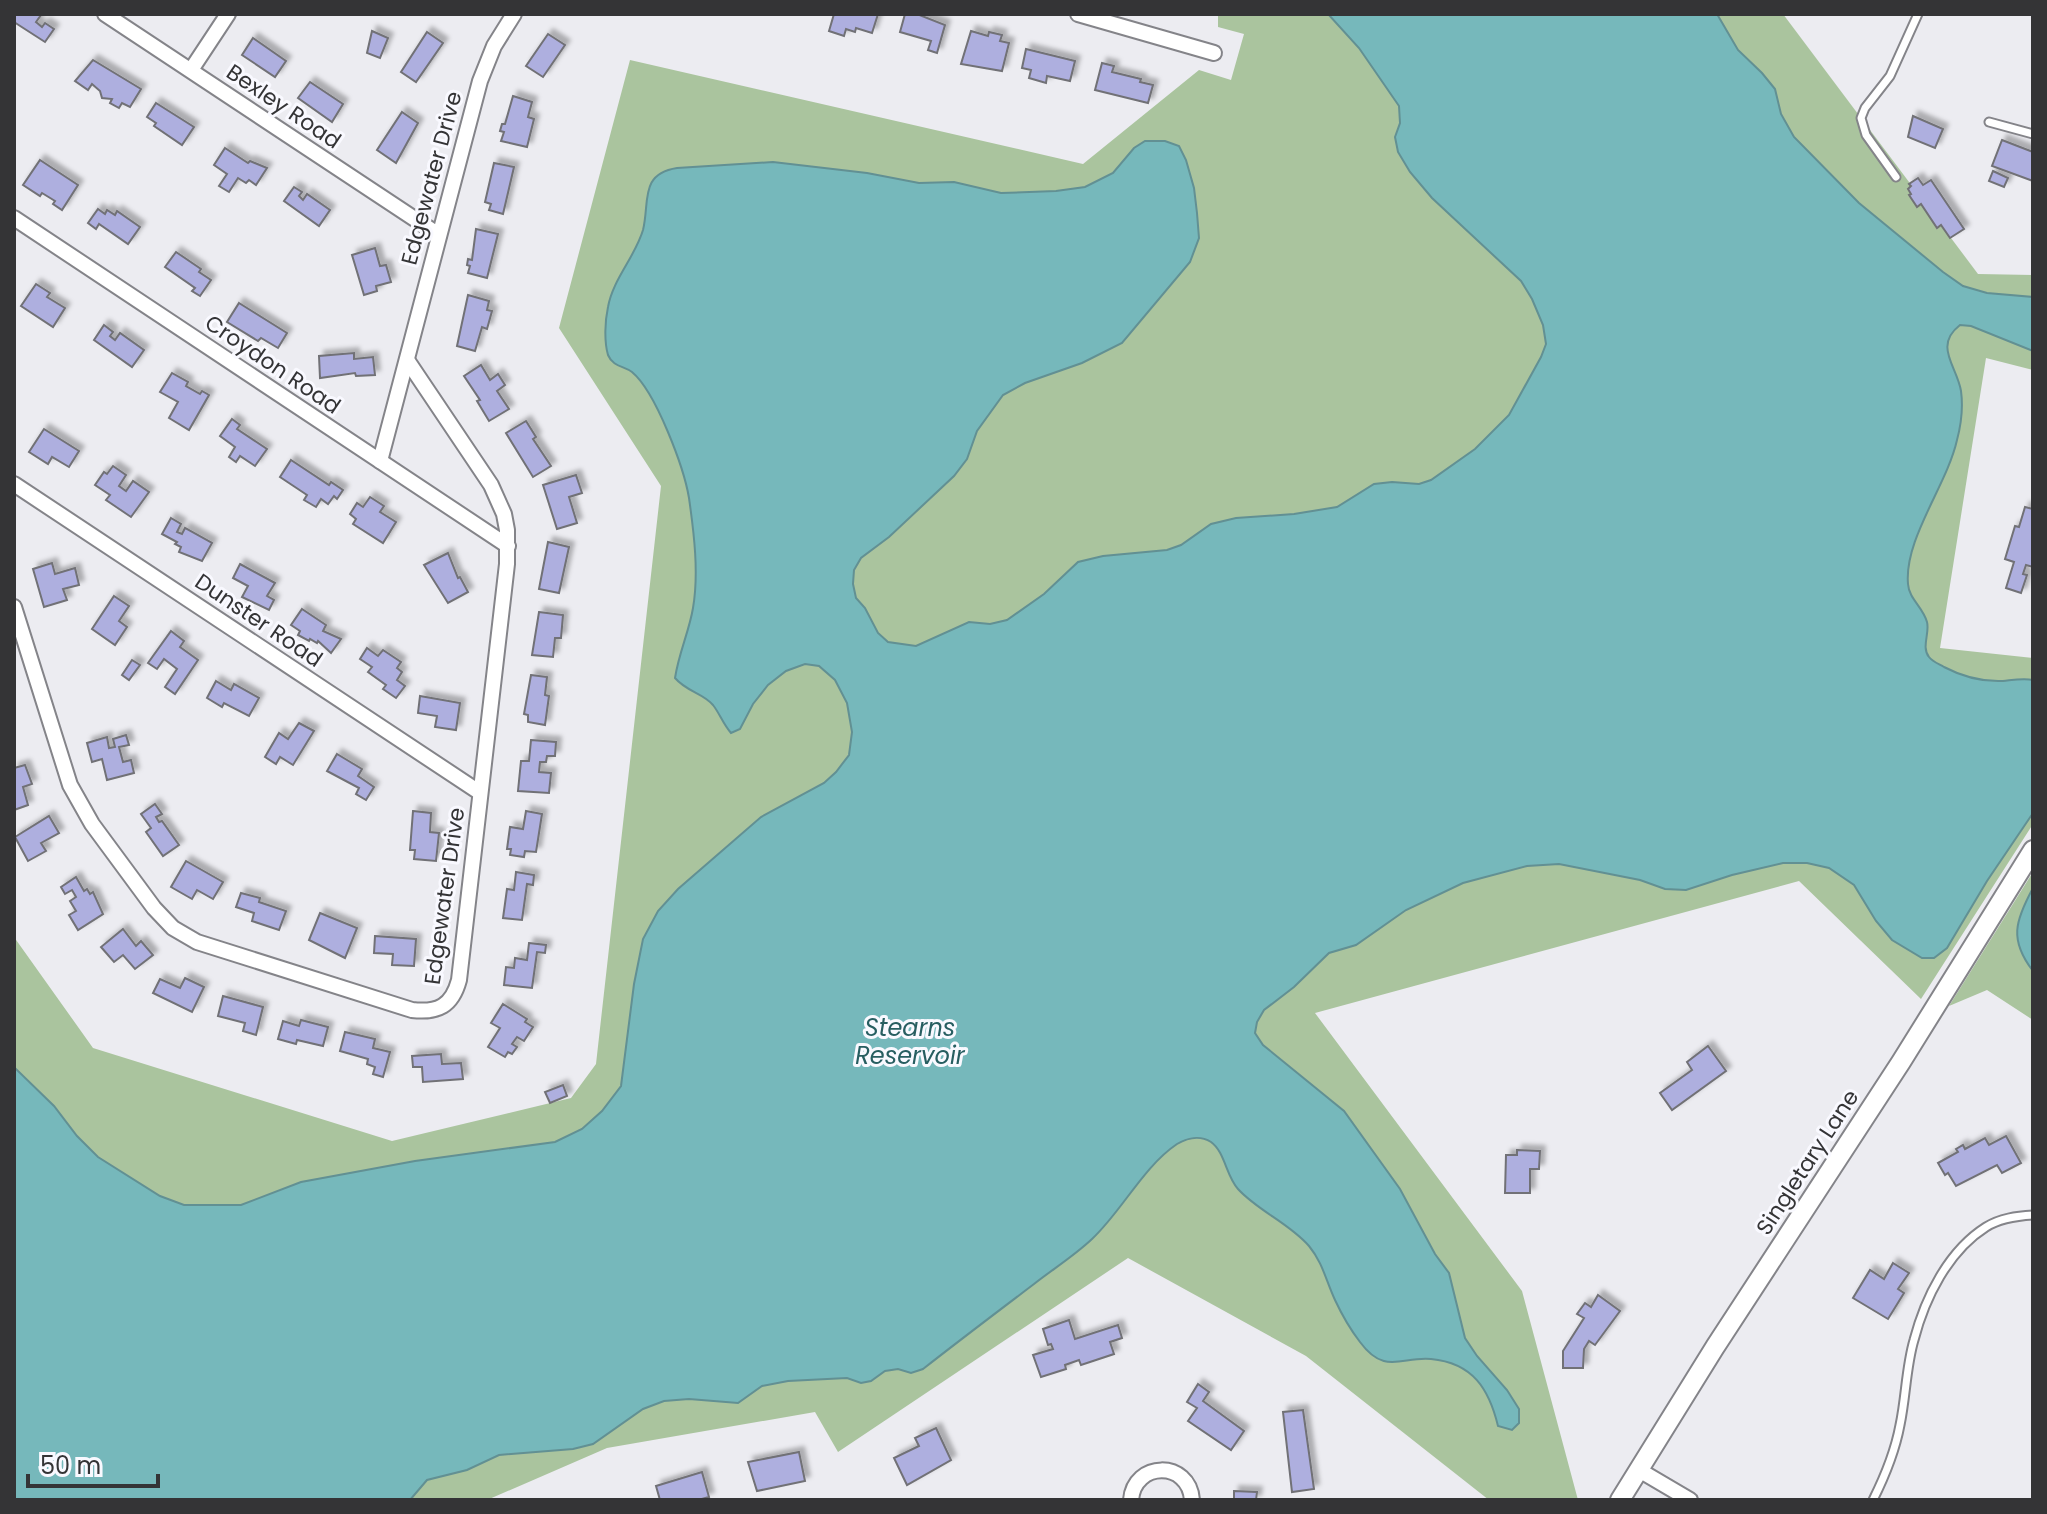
<svg xmlns="http://www.w3.org/2000/svg" width="2047" height="1514" viewBox="0 0 2047 1514" font-family="Poppins,sans-serif">
  <style>
    .green { fill: #aac49e }
    .water { fill: #76b8bb; stroke: #629093; stroke-width: 2 }
    .building { fill: #aeafdf; stroke: #717176; stroke-width: 2; filter: url(#shadow) }
    .lines { fill: none; stroke-linecap: round; stroke-linejoin: round }
    .service-casing { stroke: #848489; stroke-width: 11 }
    .minor-casing { stroke: #848489; stroke-width: 18 }
    .tertiary-casing { stroke: #848489; stroke-width: 22 }
    .service { stroke: #fff; stroke-width: 7 }
    .minor { stroke: #fff; stroke-width: 14 }
    .tertiary { stroke: #fff; stroke-width: 18 }
    .labels { text-anchor: middle; stroke-width: 6; stroke-linejoin: round; paint-order: stroke }
    .street-label { font-size: 22px; fill: #343436; stroke: #f9f9ff }
    .water-label { font-size: 24px; font-style: italic; fill: #275e61; stroke: #f9f9ff }
  </style>
  <defs>
    <filter id="shadow"><feDropShadow dx="5" dy="-5" stdDeviation="2" flood-color="#0004"/></filter>
  </defs>
  <rect width="100%" height="100%" fill="#ececf1"/>
  <g class="green">
    <polygon points="1218,14 1783,14 1978,274 2033,275 2033,370 1986,358 1940,648 2033,658 2033,824 1921,999 1799,881 1315,1013 1522,1291 1578,1500 1489,1500 1306,1356 1128,1258 838,1452 815,1412 607,1448 487,1500 14,1500 14,937 93,1048 392,1141 571,1098 596,1064 661,486 559,328 630,60 1083,164 1199,70 1231,80 1244,34 1218,27"/>
    <polygon points="2033,872 2033,1020 1987,990 1949,1006"/>
  </g>
  <g class="water">
    <path d="M1328,14h389l21,36 24,23 13,16 6,25 13,23 65,66 84,69 20,14 24,7 46,4v54l-62,-25 -11,-1c-27,21 -3,41 1,66 2,15 0,34 -4,49 -10,45 -53,99 -49,144 1,15 15,23 19,38 3,11 -6,25 2,35 4,5 10,7 15,10 19,10 37,15 59,14 10,-1 20,-3 30,-1v133l-46,68 -40,67 -13,10h-12l-30,-18 -16,-19 -22,-36 -25,-17 -22,-5h-24l-51,12 -46,15 -21,-1 -25,-9 -81,-16 -32,2 -64,17 -57,27 -50,35 -27,8 -35,34 -30,23 -7,12 -2,11 8,12 81,66 56,78 35,65 14,19 16,65 12,18 30,34 12,19v14l-7,7 -14,-4c-9,-37 -25,-63 -67,-67 -29,-3 -46,17 -71,-17 -10,-13 -18,-27 -25,-42 -9,-19 -12,-37 -26,-54 -20,-23 -51,-35 -71,-57 -12,-13 -13,-37 -27,-47 -11,-7 -24,-4 -34,2 -34,23 -55,67 -85,95 -18,17 -39,30 -58,45 -37,28 -74,56 -111,85l-12,4 -13,-4 -13,2 -14,10 -10,2 -14,-5 -59,3 -26,5 -24,17 -49,-4 -25,2 -21,8 -50,35 -20,5 -74,6 -32,15 -40,10 -17,20h-396v-433l40,39 23,30 21,21 62,39 24,9h57l60,-23 114,-21 140,-19 27,-13 20,-18 19,-25 13,-102 9,-45 15,-28 20,-22 83,-72 63,-34 12,-11 13,-17 3,-23 -5,-29 -12,-23 -16,-14 -14,-2 -19,7 -18,14 -15,19 -13,25 -9,4c-8,-9 -11,-19 -18,-28 -10,-12 -26,-13 -38,-27 4,-26 14,-46 18,-70 6,-35 1,-75 -4,-110 -5,-30 -33,-106 -57,-126 -8,-6 -19,-5 -24,-17 -4,-14 -3,-34 0,-48 5,-28 27,-50 35,-77 7,-28 -4,-56 34,-62l96,-6 94,11 52,10 35,-1 47,11 55,-2 29,-4 28,-14 21,-25 11,-7h20l14,5 7,14 8,28 3,25 2,25 -9,24 -68,81 -40,20 -57,20 -22,12 -26,36 -10,28 -13,17 -65,61 -28,21 -7,12 -1,14 3,14 9,10 13,25 10,9 28,4 53,-24 21,2 17,-4 37,-26 34,-32 25,-6 64,-6 14,-5 30,-21 25,-6 58,-4 43,-7 37,-23 18,-2 27,2 12,-4 44,-31 34,-34 32,-58 5,-13 -3,-19 -11,-26 -11,-18 -89,-83 -22,-26 -12,-20 -3,-15 5,-14 -1,-17 -40,-58z"/>
    <path d="M2033,888v83c-24,-31 -18,-50 0,-83z"/>
  </g>
  <g class="building">
    <polygon points="14,14 39,14 41,15 36,22 42,27 45,23 54,29 45,42 14,22"/>
    <polygon points="834,14 878,14 872,33 856,28 855,32 846,29 844,36 829,31"/>
    <polygon points="905,14 917,14 945,25 937,53 928,50 931,41 900,32"/>
    <polygon points="372,31 388,38 380,58 367,53"/>
    <polygon points="971,31 988,36 989,32 1002,35 1000,41 1009,43 1002,71 961,64"/>
    <polygon points="427,32 443,43 416,82 401,72"/>
    <polygon points="548,34 565,45 543,77 526,66"/>
    <polygon points="253,38 286,61 275,77 242,55"/>
    <polygon points="1026,49 1075,61 1070,81 1047,76 1046,83 1029,78 1031,70 1022,68"/>
    <polygon points="93,60 141,89 130,107 122,103 119,108 110,103 112,99 102,98 100,91 92,84 88,90 75,81"/>
    <polygon points="1102,63 1114,66 1112,72 1141,79 1140,82 1153,85 1148,103 1095,90"/>
    <polygon points="310,82 343,104 332,122 298,98"/>
    <polygon points="513,96 532,102 528,117 534,119 527,147 501,141 504,132 500,131 502,124 505,124"/>
    <polygon points="156,103 194,127 182,145 154,126 156,123 147,117"/>
    <polygon points="402,112 418,123 396,163 377,150"/>
    <polygon points="1913,116 1943,129 1935,148 1908,137"/>
    <polygon points="2002,140 2033,152 2033,181 1992,166"/>
    <polygon points="225,148 248,163 250,161 267,168 256,185 249,180 246,183 238,178 229,192 219,186 227,174 214,165"/>
    <polygon points="40,160 78,185 62,210 53,204 55,201 42,193 40,196 23,185"/>
    <polygon points="494,163 514,167 503,214 489,210 491,204 485,202"/>
    <polygon points="1993,171 2008,178 2004,187 1989,181"/>
    <polygon points="1918,178 1923,185 1931,180 1964,229 1950,238 1941,225 1937,228 1921,204 1917,207 1909,195 1911,194 1908,189 1911,186 1909,184"/>
    <polygon points="294,187 302,192 299,196 303,200 307,194 330,210 319,226 284,201"/>
    <polygon points="98,209 105,214 107,210 115,215 117,211 140,227 128,244 99,224 96,229 88,223"/>
    <polygon points="476,229 498,234 487,278 468,273 470,266 467,265 468,259 472,260"/>
    <polygon points="375,248 380,266 386,265 391,282 376,286 377,291 364,295 352,255"/>
    <polygon points="176,252 201,269 199,272 211,280 200,296 192,291 195,288 165,267"/>
    <polygon points="36,284 50,293 47,297 65,308 53,327 21,306"/>
    <polygon points="468,295 489,301 487,310 492,311 487,329 482,327 475,351 457,346"/>
    <polygon points="239,303 287,333 278,348 261,338 258,341 227,322"/>
    <polygon points="104,325 113,332 110,336 115,340 120,333 144,350 132,367 94,340"/>
    <polygon points="354,353 354,359 373,357 375,375 356,376 355,373 320,378 319,356"/>
    <polygon points="481,365 490,380 498,374 505,385 497,391 509,409 489,421 477,401 480,400 464,376"/>
    <polygon points="172,373 188,382 186,386 200,394 202,391 209,395 189,430 169,418 178,402 160,392"/>
    <polygon points="232,419 240,425 237,429 267,449 255,466 240,456 236,462 229,457 235,447 220,436"/>
    <polygon points="526,421 536,437 533,439 551,466 533,477 506,433"/>
    <polygon points="44,429 79,451 69,467 52,457 48,464 29,452"/>
    <polygon points="291,460 329,485 331,482 343,490 337,499 334,496 328,504 321,499 316,507 304,500 307,495 280,477"/>
    <polygon points="113,466 126,475 119,486 126,491 133,481 149,492 131,517 106,500 110,495 95,485 104,472 107,474"/>
    <polygon points="576,475 582,493 569,497 577,523 557,529 543,485"/>
    <polygon points="370,497 384,506 380,512 396,522 383,543 353,524 356,519 350,514 357,503 363,507"/>
    <polygon points="2025,507 2033,509 2033,567 2026,565 2023,574 2027,575 2021,593 2006,588 2014,562 2005,559 2015,526 2019,527"/>
    <polygon points="171,518 181,524 177,532 182,534 185,528 212,543 202,561 179,552 181,547 175,544 177,542 162,534"/>
    <polygon points="548,542 569,547 559,593 539,589"/>
    <polygon points="448,553 458,578 460,577 468,592 448,603 424,565"/>
    <polygon points="52,563 55,574 75,568 79,585 63,589 67,600 44,607 33,569"/>
    <polygon points="240,564 275,583 267,596 274,600 269,610 242,597 248,586 233,578"/>
    <polygon points="114,596 129,606 119,621 127,627 115,645 92,629"/>
    <polygon points="302,609 326,625 323,631 341,639 331,653 318,641 317,643 310,639 309,641 298,635 300,631 291,625"/>
    <polygon points="539,612 563,615 561,638 555,638 553,657 532,655"/>
    <polygon points="171,631 184,641 180,647 198,660 175,694 165,687 177,669 164,659 157,669 148,663"/>
    <polygon points="367,648 378,656 383,650 401,662 397,668 402,672 397,680 405,686 396,698 383,689 386,685 368,672 372,667 360,659"/>
    <polygon points="132,660 140,665 129,680 122,675"/>
    <polygon points="531,675 547,677 545,695 549,696 545,725 528,722 528,715 524,714"/>
    <polygon points="216,681 231,690 234,684 259,698 249,716 224,703 222,707 207,698"/>
    <polygon points="420,696 460,703 456,730 435,727 437,716 418,713"/>
    <polygon points="299,723 314,731 293,765 280,757 276,764 265,757 279,733 288,739"/>
    <polygon points="126,735 129,745 119,747 123,762 131,760 134,773 107,780 102,759 92,762 87,743 107,737 109,748 115,747 113,739"/>
    <polygon points="531,740 556,742 555,756 547,756 546,762 540,762 539,772 551,773 549,793 518,791 521,761 529,761"/>
    <polygon points="337,754 362,769 358,776 374,787 366,800 356,794 359,788 327,771"/>
    <polygon points="25,765 32,784 23,787 28,805 14,810 14,768"/>
    <polygon points="155,804 162,814 156,817 159,822 162,821 179,845 163,856 146,832 151,828 141,814"/>
    <polygon points="413,811 431,813 430,832 439,833 436,861 414,859 415,850 410,850"/>
    <polygon points="526,811 542,814 536,852 525,851 524,857 510,855 511,849 507,849 510,827 523,829"/>
    <polygon points="49,816 59,833 41,843 46,851 28,861 15,837"/>
    <polygon points="186,861 223,882 213,899 197,890 192,899 171,887"/>
    <polygon points="516,872 534,875 533,885 527,884 522,920 503,918 507,889 514,890"/>
    <polygon points="76,877 84,891 87,889 90,894 93,892 103,914 78,930 69,915 76,911 70,901 76,897 72,890 65,894 61,887"/>
    <polygon points="241,893 260,898 259,902 286,911 279,930 252,921 254,913 236,907"/>
    <polygon points="320,913 357,928 345,958 309,940"/>
    <polygon points="123,929 136,946 141,941 153,955 135,969 123,955 114,962 101,947"/>
    <polygon points="375,936 416,939 414,966 392,965 393,954 374,953"/>
    <polygon points="529,943 546,945 545,953 537,952 532,988 504,985 506,967 514,968 515,958 527,960"/>
    <polygon points="185,978 204,987 192,1012 153,993 160,979 180,988"/>
    <polygon points="223,996 263,1007 256,1035 243,1031 245,1023 218,1016"/>
    <polygon points="503,1004 527,1019 525,1022 533,1027 524,1041 517,1037 512,1044 517,1047 512,1054 508,1052 505,1057 488,1047 500,1028 491,1023"/>
    <polygon points="301,1020 328,1027 323,1046 297,1040 296,1044 278,1039 283,1021 299,1026"/>
    <polygon points="345,1032 375,1039 373,1048 390,1052 383,1077 373,1074 375,1067 367,1064 368,1059 340,1051"/>
    <polygon points="1708,1046 1726,1071 1672,1110 1660,1093 1692,1070 1687,1062"/>
    <polygon points="441,1054 442,1064 461,1063 463,1079 423,1082 422,1067 413,1067 412,1056"/>
    <polygon points="563,1085 567,1096 550,1103 545,1092"/>
    <polygon points="2006,1136 2021,1163 2002,1173 1997,1165 1956,1186 1948,1173 1945,1175 1938,1163 1958,1152 1956,1149 1963,1145 1965,1149 1985,1138 1989,1145"/>
    <polygon points="1517,1150 1540,1151 1539,1169 1530,1169 1530,1193 1505,1193 1506,1155 1517,1155"/>
    <polygon points="1893,1263 1909,1273 1898,1289 1904,1293 1888,1319 1853,1298 1870,1270 1884,1279"/>
    <polygon points="1598,1295 1620,1311 1595,1345 1589,1341 1584,1349 1583,1368 1563,1368 1563,1351 1584,1318 1577,1314 1585,1303 1591,1307"/>
    <polygon points="1069,1320 1075,1339 1118,1325 1122,1338 1110,1342 1114,1354 1081,1365 1079,1360 1065,1365 1066,1369 1041,1377 1033,1355 1053,1349 1051,1344 1048,1345 1043,1329"/>
    <polygon points="1198,1384 1209,1392 1203,1401 1244,1431 1231,1450 1188,1421 1197,1408 1187,1402"/>
    <polygon points="1303,1410 1314,1489 1292,1492 1283,1412"/>
    <polygon points="936,1428 951,1460 907,1485 894,1458 919,1446 915,1438"/>
    <polygon points="799,1452 805,1481 757,1491 748,1462"/>
    <polygon points="702,1472 709,1497 698,1500 660,1500 656,1486"/>
    <polygon points="1234,1491 1257,1492 1256,1500 1234,1500"/>
  </g>
  <g class="lines">
    <g class="service-casing">
      <g id="service">
        <polyline points="1989,122 2033,134"/>
        <polyline points="1896,177 1866,135 1861,118 1865,108 1890,76 1918,14"/>
        <path d="M1873,1500c12,-24 22,-48 27,-75 6,-28 6,-58 14,-85 11,-42 34,-89 72,-113 14,-9 31,-11 47,-12"/>
      </g>
    </g>
    <g class="minor-casing">
      <g id="minor">
        <polyline points="105,14 439,235"/>
        <polyline points="1078,14 1214,53"/>
        <polyline points="191,70 228,14"/>
        <polyline points="14,218 508,546"/>
        <polyline points="380,461 480,81 494,46 514,14"/>
        <polyline points="14,484 479,792"/>
        <path d="M14,607l56,178 22,39 62,84 19,20 24,14 215,68c26,3 40,-4 47,-30l48,-416v-34l-3,-16 -13,-29 -84,-125"/>
        <polyline points="1639,1470 1690,1500"/>
        <path d="M1131,1500c3,-39 58,-40 61,0"/>
      </g>
    </g>
    <g class="tertiary-casing">
      <polyline id="tertiary" points="1620,1500 1715,1347 1901,1062 2033,850"/>
    </g>
    <use href="#service" class="service"/>
    <use href="#minor" class="minor"/>
    <use href="#tertiary" class="tertiary"/>
  </g>
  <g class="labels">
    <g class="street-label">
      <text transform="translate(284 106) rotate(34)" y="8">Bexley Road</text>
      <text transform="translate(431 178) rotate(-75)" y="8">Edgewater Drive</text>
      <text transform="translate(273 364) rotate(34)" y="8">Croydon Road</text>
      <text transform="translate(259 620) rotate(34)" y="8">Dunster Road</text>
      <text transform="translate(444 896) rotate(-82)" y="8">Edgewater Drive</text>
      <text transform="translate(1807 1162) rotate(-57)" y="8">Singletary Lane</text>
    </g>
    <g class="water-label">
      <text x="910" y="1036">Stearns<tspan x="910" dy="28">Reservoir</tspan></text>
    </g>
  </g>
  <rect width="2047" height="1514" fill="none" stroke="#343436" stroke-width="32"/>
  <path d="M28 1474v12h130v-12" fill="none" stroke="#343436" stroke-width="4"/>
  <text x="40" y="1474" font-size="24" fill="#343436" stroke="#f9f9ff" stroke-width="6" paint-order="stroke">50 m</text>
</svg>
